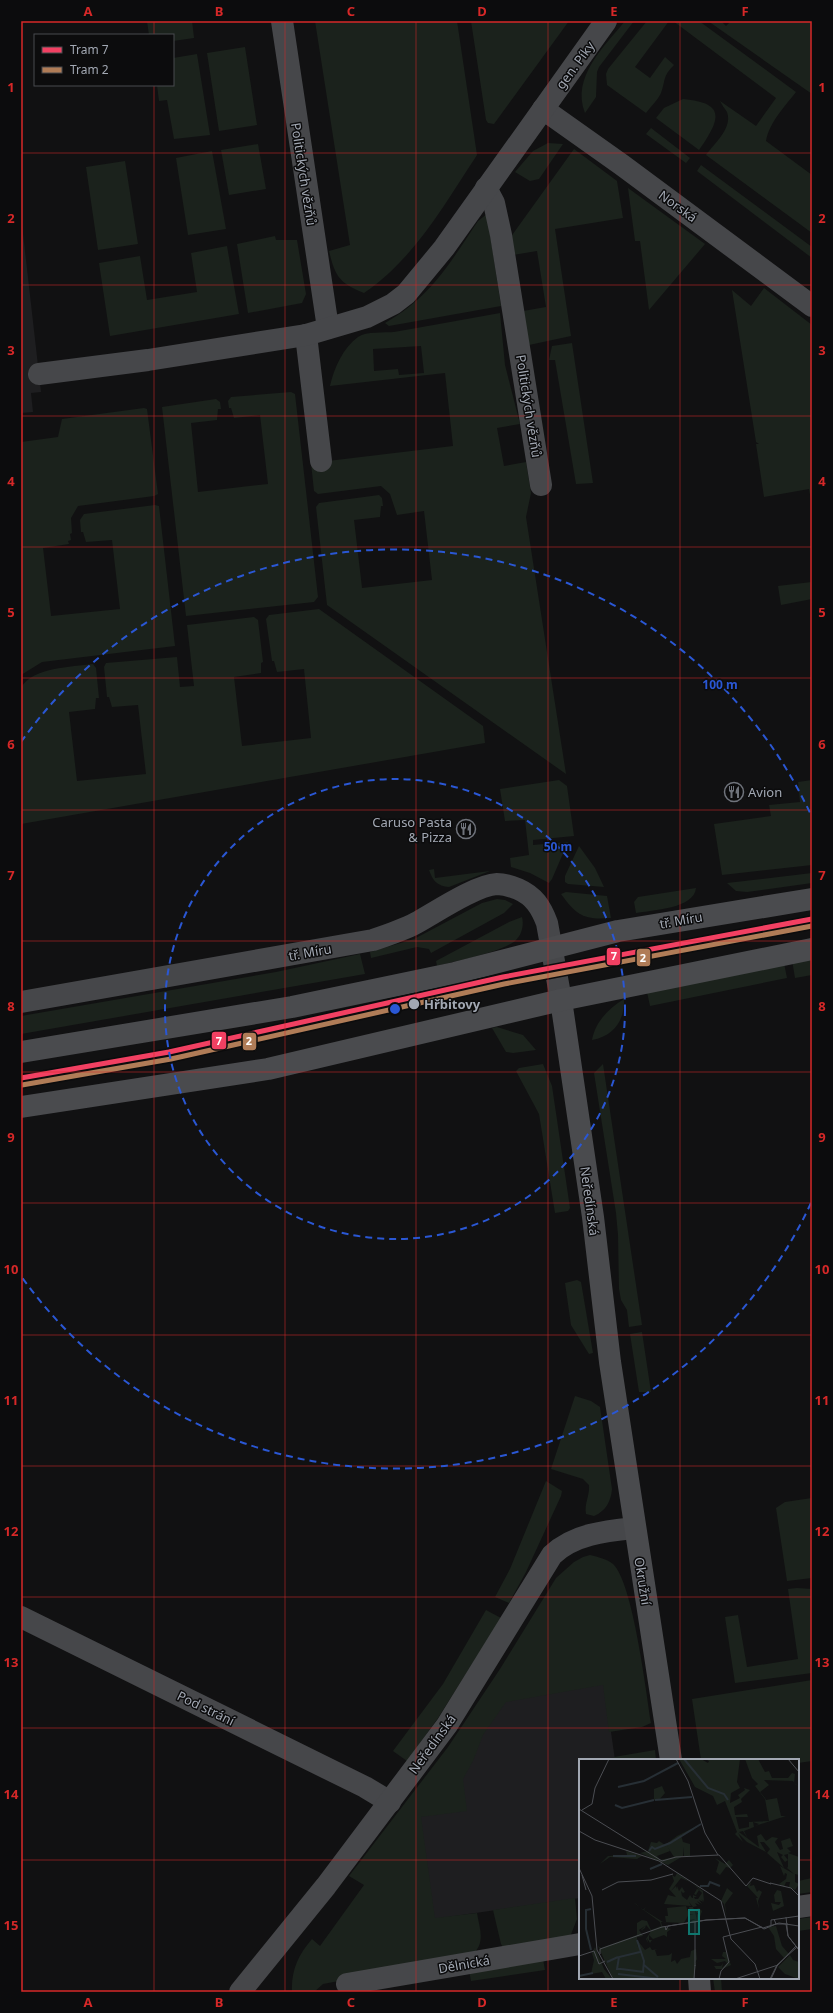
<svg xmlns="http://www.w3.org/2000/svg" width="833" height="2013" viewBox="0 0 833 2013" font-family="'Noto Sans',sans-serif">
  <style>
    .built { fill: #1e1e20 }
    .green { fill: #1b221c; fill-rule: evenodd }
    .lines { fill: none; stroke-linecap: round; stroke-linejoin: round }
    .street { stroke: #46474a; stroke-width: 22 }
    .secondary { stroke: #4a4b4e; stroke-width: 22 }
    .tram-1-casing { stroke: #0c0c0d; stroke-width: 8 }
    .tram-2-casing { stroke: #0c0c0d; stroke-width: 8 }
    .tram-1 { stroke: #f24062; stroke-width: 5 }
    .tram-2 { stroke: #b07c57; stroke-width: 5 }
    .grid { fill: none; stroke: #d62828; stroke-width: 1; stroke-opacity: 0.55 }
    .ring { fill: none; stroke: #2a57d4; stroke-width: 2; stroke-dasharray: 7 5 }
    .stop-dot { fill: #a2a8b3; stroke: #0c0c0d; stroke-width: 1.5 }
    .labels { text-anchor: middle; stroke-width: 3; stroke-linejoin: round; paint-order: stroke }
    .street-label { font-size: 13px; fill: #a2a8b3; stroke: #0c0c0d }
    .poi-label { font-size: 13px; fill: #a2a8b3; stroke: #0c0c0d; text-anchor: start }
    .stop-label { font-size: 13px; font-weight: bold; fill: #a2a8b3; stroke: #0c0c0d; text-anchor: start }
    .inset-river { fill: none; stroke: #272f35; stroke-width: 2 }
    .inset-road { fill: none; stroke: #4b4d52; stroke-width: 1 }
    .view { fill: #0f766e; fill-opacity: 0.15; stroke: #0f766e; stroke-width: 2 }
    .inset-edge { fill: none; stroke: #a2a8b3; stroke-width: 2 }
    .centre { fill: #2a57d4; stroke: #0c0c0d; stroke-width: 2 }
    .ring-label { font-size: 12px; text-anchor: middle; font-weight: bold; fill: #2a57d4; stroke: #0c0c0d; stroke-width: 3; stroke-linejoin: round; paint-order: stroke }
    .line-badge { stroke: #0c0c0d; stroke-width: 1.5 }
    .badge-label { font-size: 11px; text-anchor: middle; font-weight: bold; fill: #fff }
    .neatline { fill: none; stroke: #d62828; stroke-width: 1.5 }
    .grid-label { font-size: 13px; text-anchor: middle; font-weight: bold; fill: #d62828 }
  </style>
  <rect width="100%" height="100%" fill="#111112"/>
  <g class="built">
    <polygon points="21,216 41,392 31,393 33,412 21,413"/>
    <polygon points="604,1683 615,1760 580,1760 580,1898 434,1919 420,1816 462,1779 478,1735 502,1700"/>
  </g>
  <g class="green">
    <polygon points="147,21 192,21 194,38 173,41 173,35 149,35"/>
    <path d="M315,21h142l20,134c-33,50 -62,103 -113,138 -25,-10 -29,-17 -35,-42l21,-6z"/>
    <polygon points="471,21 569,21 494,124 488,123 486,120"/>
    <path d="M625,21h9l-35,46 -2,5 -1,25 -11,16c-14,-36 19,-66 40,-92z"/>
    <path d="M647,21h22l-34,46 15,11 15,-21 9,8c-12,12 -8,15 -13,28 -3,7 -10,13 -15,20l-39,-28 -1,-11 2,-5z"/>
    <path d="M673,21h26l97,71c-11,14 -27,31 -30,49l46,34v58l-106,-78c8,-11 27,-27 21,-43 -2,-3 -5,-7 -7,-11l36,25 20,-28z"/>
    <polygon points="708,21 721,21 726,26 731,21 812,21 812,94"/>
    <polygon points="245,47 257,125 219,131 207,53"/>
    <polygon points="197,54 210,135 174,139 167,100 159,101 157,85 173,85 173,58"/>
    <path d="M683,99c45,4 36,22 16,51l-43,-32 8,-10z"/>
    <polygon points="651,128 690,158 686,163 646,134"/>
    <polygon points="548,143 563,144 539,179 530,181 515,172 533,151"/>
    <polygon points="258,144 266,189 229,195 221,150"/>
    <polygon points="574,149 617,181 623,218 555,229 571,336 529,345 523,311 546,307 537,251 513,255 510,238"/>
    <polygon points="212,151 226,229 188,235 176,158"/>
    <polygon points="125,161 138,244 98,250 86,167"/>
    <polygon points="701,165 812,247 812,258 697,171"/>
    <polygon points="628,188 705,244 649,310 640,241 635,241"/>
    <path d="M487,214l14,92 -112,20 -4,-3c47,-27 64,-59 93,-102z"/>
    <polygon points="275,236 276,240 297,240 306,294 302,303 248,313 237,244"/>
    <polygon points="227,246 239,314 110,336 99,263 140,256 147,300 197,292 191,253"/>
    <polygon points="764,288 812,325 812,506 809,489 764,497 756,444 759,444 756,442 732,290 751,306"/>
    <path d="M500,313l5,52 15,59 -23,4 7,38 22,-4 5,31 -5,24 40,257 -239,-169 -11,-98 3,-4 60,-8 3,3 1,8h-2l-1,11 -26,3 8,68 70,-8 -8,-69 -27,4 -7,-21 -9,-8 -63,8 -4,-3 -3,-28 142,-17 -8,-73 -115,13c4,-18 13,-38 28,-49 9,-6 26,-4 36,-5 36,-6 71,-13 106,-19zM421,346l3,27 -25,2 -1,-6 -24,2 -1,-22z"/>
    <polygon points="572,343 593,483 576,484 555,360 549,360 552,346"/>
    <polygon points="291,392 295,394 318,597 314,602 186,616 162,407 216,399 220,402 221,409 218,409 217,420 191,423 198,492 268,484 260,415 234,418 231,408 229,408 228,401 231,397"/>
    <polygon points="144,408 147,409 158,494 154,496 78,506 71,518 72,533 70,534 71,540 68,541 69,544 43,548 51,616 120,609 112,540 86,542 83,532 81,532 80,520 84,514 155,505 159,506 175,646 42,662 21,675 21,442 58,437 62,419"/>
    <polygon points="812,582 812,599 781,605 778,586"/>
    <path d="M319,609l164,117 2,17 -464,81v-136c11,-21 51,-21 72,-24l3,4 3,30h-3l-1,11 -26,3 8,69 69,-7 -8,-69 -26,2 -3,-10h-2l-3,-30 2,-4 71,-6 3,30 14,-1 -7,-61 67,-8 4,3 5,42 -2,1v10l-27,4 8,69 69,-8 -7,-69 -27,3 -3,-11h-2l-6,-42 3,-4z"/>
    <polygon points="559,780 567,786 574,836 533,840 533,845 568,842 552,879 549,883 530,873 511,867 510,858 529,855 525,820 505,821 500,789"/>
    <polygon points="812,780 812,865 722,875 714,824 771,816 769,805 800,802 798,782"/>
    <polygon points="579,846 595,868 604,887 568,884 565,882 565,876"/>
    <path d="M434,869l1,9 55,-7 -41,16c-12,-1 -16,-6 -20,-17z"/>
    <polygon points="812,873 812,883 747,892 736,891 727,883"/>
    <path d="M696,888c-2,21 -44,22 -60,25l-2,-11 4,-5z"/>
    <path d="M566,892l41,4 4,22c-27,2 -34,-2 -50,-24z"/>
    <polygon points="497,899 505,900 513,904 504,913 431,953 429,949 417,947 371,958 370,952 414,939 482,903"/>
    <path d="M522,917c2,8 0,17 -6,23 -12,12 -61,21 -79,26l-1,-5 73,-39z"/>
    <polygon points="360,954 365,974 21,1034 21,1016 276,972"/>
    <polygon points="812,957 812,975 795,978 792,960"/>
    <polygon points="784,963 787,978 650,1006 647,992"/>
    <path d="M624,999c1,21 -10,37 -32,41 3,-18 17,-32 32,-41z"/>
    <polygon points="497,1027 523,1035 536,1050 513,1053 506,1052 492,1028"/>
    <polygon points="543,1064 552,1086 570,1208 568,1211 555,1213 539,1114 516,1071 519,1068"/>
    <polygon points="603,1064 642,1325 629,1327 627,1310 621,1300 619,1289 618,1235 616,1213 594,1073"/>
    <polygon points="577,1280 581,1282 593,1353 589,1354 571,1325 565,1283"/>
    <polygon points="642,1332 651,1392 639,1392 630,1334"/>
    <path d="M575,1396l16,5 9,6 12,82c-1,12 -6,22 -18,27l-8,-2c-2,-10 4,-19 3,-29l-6,-6 -32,-10z"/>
    <polygon points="546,1481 562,1491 561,1496 526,1572 509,1603 495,1597 510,1569"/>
    <polygon points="812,1498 812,1578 787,1581 776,1508 785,1502"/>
    <path d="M590,1555c8,2 17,4 23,9 20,19 33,127 38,159l-9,4 -33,5 -6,-47 -97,17 -23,33 -10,26 -10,18 4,32 -46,6 14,101 42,-5c3,18 9,30 -6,43l-148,28 -9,8h-22c-1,-21 6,-37 20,-53l8,7 44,-61 -15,-9 99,-129 52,-78 56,-91 18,-16 9,-5z"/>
    <polygon points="797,1588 812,1589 812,1673 735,1683 725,1617 738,1615 747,1667 798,1659 788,1589"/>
    <polygon points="486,1610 501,1618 438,1718 407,1761 393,1751 443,1684"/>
    <polygon points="812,1680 812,1761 798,1763 798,1760 701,1760 692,1699"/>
    <polygon points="655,1750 656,1760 614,1760 614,1757"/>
    <polygon points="812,1878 812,1892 798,1894 798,1881"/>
    <polygon points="575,1898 577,1919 570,1937 504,1949 501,1944 493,1910"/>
    <polygon points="812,1917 812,1929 798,1931 798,1919"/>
    <polygon points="543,1959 545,1970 471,1981 469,1970"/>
    <polygon points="713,1978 721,1978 722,1992 715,1992"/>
  </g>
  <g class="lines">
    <g class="street">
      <polyline points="282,21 328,328"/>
      <polyline points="543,109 622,165 812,306"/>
      <polyline points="486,188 494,203 501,235 541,485"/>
      <polyline points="306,335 321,461"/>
      <polyline points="39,374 148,360 306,335 367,317 393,304 406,294 444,248 606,21"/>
      <path d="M21,1002l352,-62c15,-5 30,-10 43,-17 20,-11 60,-38 81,-39 7,0 14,2 21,5 16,7 23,18 29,34l14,77"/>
      <polyline points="21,1617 365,1787 390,1802"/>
      <polyline points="798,1907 812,1905"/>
      <polyline points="347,1984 580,1944"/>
      <path d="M240,1992l86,-106 121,-161 105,-170c22,-21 54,-24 83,-27"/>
    </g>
    <g class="secondary">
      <polyline points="561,1000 593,1217 610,1362 671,1760"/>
      <polyline points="21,1052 292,1007 455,973 618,931 812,899"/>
      <polyline points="21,1107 268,1069 561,1000 812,949"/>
      <polyline points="699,1978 700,1992"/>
    </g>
    <g class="tram-1-casing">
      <polyline id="tram-1" points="21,1078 169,1052 503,977 812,919"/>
    </g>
    <g class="tram-2-casing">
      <polyline id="tram-2" points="22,1085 171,1059 504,984 812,926"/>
    </g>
    <use href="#tram-1" class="tram-1"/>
    <use href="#tram-2" class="tram-2"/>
  </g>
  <path class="grid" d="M154,21v14M285,21v1971M416,21v1971M548,21v1971M680,21v1739M154,85v1907M21,153h791M21,285h791M21,416h791M21,547h791M21,678h791M21,810h791M21,941h791M21,1072h791M21,1203h791M21,1335h791M21,1466h791M21,1597h791M21,1728h791M21,1860h559M798,1860h14M680,1978v14"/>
  <g class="ring">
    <circle cx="395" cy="1009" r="230"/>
    <path d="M811 1203A459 459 0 0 1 21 1276M21 742A459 459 0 0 1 811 815"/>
  </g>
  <defs>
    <g id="restaurant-ring" transform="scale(1)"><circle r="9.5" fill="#0c0c0d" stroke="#6f737b" stroke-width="1.5"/><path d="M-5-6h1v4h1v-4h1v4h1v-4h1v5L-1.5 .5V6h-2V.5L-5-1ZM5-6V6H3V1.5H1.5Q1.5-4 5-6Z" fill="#6f737b"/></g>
  </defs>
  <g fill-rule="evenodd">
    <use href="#restaurant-ring" x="734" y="792"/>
    <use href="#restaurant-ring" x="466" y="829"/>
  </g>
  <circle class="stop-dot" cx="414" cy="1004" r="6"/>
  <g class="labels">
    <g class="street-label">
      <text transform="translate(575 65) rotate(-54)" y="5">gen. Píky</text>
      <text transform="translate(304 174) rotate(81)" y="5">Politických vězňů</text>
      <text transform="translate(678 206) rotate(36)" y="5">Norská</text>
      <text transform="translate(529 406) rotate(81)" y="5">Politických vězňů</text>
      <text transform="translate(681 920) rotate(-10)" y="5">tř. Míru</text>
      <text transform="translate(310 952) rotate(-10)" y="5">tř. Míru</text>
      <text transform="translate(590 1201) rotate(82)" y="5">Neředínská</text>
      <text transform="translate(643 1581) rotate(81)" y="5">Okružní</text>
      <text transform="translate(206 1708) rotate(26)" y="5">Pod strání</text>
      <text transform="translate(432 1744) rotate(-54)" y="5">Neředínská</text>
      <text transform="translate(464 1964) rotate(-10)" y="5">Dělnická</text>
    </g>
    <g class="poi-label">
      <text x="748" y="797">Avion</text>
      <text x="452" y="827" text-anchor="end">Caruso Pasta<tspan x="452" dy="15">&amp; Pizza</tspan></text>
    </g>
    <g class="stop-label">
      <text x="424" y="1009">Hřbitovy</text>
    </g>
  </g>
  <g transform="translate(579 1759)">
    <rect width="220" height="220" fill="#111112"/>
    <path d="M100,0h22l7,4 1,-2 -4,-2h35l-3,23 3,6 -9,5 -1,10 10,-5 -2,-3 7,-5 -1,-2 6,2 -9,9 1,3 -8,5 1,8 12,-1 1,3h-12l3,12 10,-2v-5l20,-1 -4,-22 -10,-13 3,-2 -6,-6 -7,-19h13l7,13 4,-1 3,7h16l4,-5 3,1 -1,9 5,3 -4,-2 -2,-3 -29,-1 5,5 -9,7 5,6 1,2 11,-2 4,18h5l-31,10 4,-2 -6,-2 1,5 -10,4 4,8 -5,-8 -4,1 20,15 -2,-11 4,-2 5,7 6,-4 6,1 -3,4 5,8 3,-1 -2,-8 9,-3 3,8 -6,2 4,4 -3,1 11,4v18l-4,-1v8l4,2 -4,6 -6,-3 1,-5h-4l-2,5 -5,-3 7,-5 1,-5 -2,-1 -1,3 -4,-10 14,8 -7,-6 1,-1v-13l-4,1 4,5 -3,2 -4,-5 2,-2 -6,-3 7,16 -17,-15 3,-4 -6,-7h-4l6,10 -19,-10 -9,-9 5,9 -8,-8 2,-2 -12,-31 -8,4 -4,-9 -18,-9zM83,27l3,7 -6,7h-5v-11zM122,65l-8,6 -12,5 2,7 7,2v12h-6l-1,-9v9l-15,9 -28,-12 8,-2 3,-9 6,1 2,-2 6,4 12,-9zM88,87l7,11 -14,3 -3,-4 13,-5zM47,92l16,5 -5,3 -27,-2 -10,7 8,-8 19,-1zM136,99l10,6 4,-4 4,5 -3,3 -4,-1 -6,8 -4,-3 3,-10zM98,114l13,9 -9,-4 -10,13 5,-5 1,3v-3l2,5 3,-4 3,5 -2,1 -2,-2 1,5 5,4 3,-5 2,3h1v-3l4,2h-3l1,2h3l4,-6 -3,-3 -3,5 -2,-1 3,-5 3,1 -8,-7 11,8 1,10 -3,-2 3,3 -5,-2 3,4 -5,-3 3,4 -5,-2 2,3 -4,1 1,3 5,-2 3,3 -3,9h5l-7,1v-7l3,1 -5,-4 2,10 -9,2 7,-4 -6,1v-5h5l-4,-1 -1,-7h4l-4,-5 2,4 -27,-2 4,-9 8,2 -7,-8 5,-8 -2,-6 3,2zM172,123l-1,4 4,-1 3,7 2,-2 3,2 -4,9 1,8 -3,-11h2l-11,-12zM148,129l6,5 -8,11v1l2,13 -3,-14 -3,-3zM198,131l4,1 3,15 -11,5 -2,-8 8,2 2,-3h-6l-1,-7zM55,144l2,1 7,6 3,-3 -2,3 19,12h3l-1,-6h3l-1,-8 19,-2 3,8 -5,9 -23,-1 1,4 9,3 -4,3v5l-3,-2 -11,4 -4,-4v5h3l-2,3 -3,-5 1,5 -2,-4 5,-8 -5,-6 -1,3 -3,2 2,1 -3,-1 4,-4 -6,4 4,6 -6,1v3l1,7v-6l7,9 5,-3 2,3 6,-1 -3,1 2,6 12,-1 -1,-4 1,4 3,-2 -1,9 4,-2 2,4 4,-5 9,-2 1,-6 5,-2 1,10 -2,4 4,-1 -3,1 -2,16h-81l-15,-33 3,2 36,-13v-12l5,-3 5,1 4,9 10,-4 -1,-4zM197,167l6,20 7,8 -5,4 -8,-9 -2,-13 -6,-9zM16,188l9,22 8,10h-6l-4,-7 -11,2 3,-14 -2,-7zM144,193h3l5,13 -9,4h-6l-2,-3h7l2,-3 -1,5 5,-5 -2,-2 -8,2 -6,-4h15l-4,-3zM211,196l3,5 6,2v17l-14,-5 -7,-7z" fill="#1b221c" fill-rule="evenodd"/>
    <path class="inset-river" d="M105,0l24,29 16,6 4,6M39,28l26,-6 34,-18M76,41l37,-3M36,46l7,3 32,-8M70,92l3,-4 3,2 15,-6 31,-19M34,97h23M71,110l12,-5M121,127h8l2,-4 10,4M12,150l-5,1v19l5,21M58,181l7,21 -1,11M28,203l11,-5M65,206l14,12M42,210h-4l2,-12 21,-5M42,210l23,3M39,215l42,5M0,217l14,-3"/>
    <path class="inset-road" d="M97,0l12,22 17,52 13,22M209,0l11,13M0,50l83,52 14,-4 43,-2 27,31 7,-8 18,6M3,51l10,-6 3,-16 14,-29M0,72l16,9 64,21 62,40 10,38 24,25 5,15M0,109l13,28 5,54 16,29M3,116l4,15M191,124l21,5 8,8M23,131l16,-8 33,-2 22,-6M207,158l2,19 11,14M196,165h13M207,165l2,12 11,14M86,167l1,4 2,-4 38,-6 39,-2 18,10 16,-5 20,3M192,167v-6l28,-4M21,195v-5l62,-22 45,-7 38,-2 19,11 12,-5 -2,-5M0,197l15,-5 5,13 6,-3M116,207v-44M115,220l1,-14M140,220l2,-8 8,-9 -6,-25 39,-10M156,220l43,-14M191,220l7,-14 20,-18M192,220l6,-13 19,-20"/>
    <path class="view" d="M110,151h10v24h-10z"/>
    <rect width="220" height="220" class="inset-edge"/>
  </g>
  <circle cx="395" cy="1009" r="6" class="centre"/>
  <g class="ring-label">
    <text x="720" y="689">100 m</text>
    <text x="558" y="851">50 m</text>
  </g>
  <g class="line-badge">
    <rect x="606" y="947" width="15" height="19" rx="4" fill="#f24062"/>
    <rect x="636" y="948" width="15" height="19" rx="4" fill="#b07c57"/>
    <rect x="211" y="1031" width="16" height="19" rx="4" fill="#f24062"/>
    <rect x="242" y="1032" width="15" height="19" rx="4" fill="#b07c57"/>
  </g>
  <g class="badge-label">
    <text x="614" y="960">7</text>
    <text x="643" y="962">2</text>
    <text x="219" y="1045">7</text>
    <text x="249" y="1045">2</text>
  </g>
  <rect width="833" height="2013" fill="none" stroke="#0c0c0d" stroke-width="44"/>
  <rect x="34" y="34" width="140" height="52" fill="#0c0c0d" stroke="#484a4f"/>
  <rect x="42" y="47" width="20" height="6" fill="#f24062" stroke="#484a4f"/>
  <text x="70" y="54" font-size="12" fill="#a2a8b3">Tram 7</text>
  <rect x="42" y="67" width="20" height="6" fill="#b07c57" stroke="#484a4f"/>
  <text x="70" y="74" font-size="12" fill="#a2a8b3">Tram 2</text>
  <rect x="22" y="22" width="789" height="1969" class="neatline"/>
  <g class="grid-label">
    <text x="88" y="16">A</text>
    <text x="219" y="16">B</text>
    <text x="351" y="16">C</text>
    <text x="482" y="16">D</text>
    <text x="614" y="16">E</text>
    <text x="745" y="16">F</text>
    <text x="11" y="92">1</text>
    <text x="822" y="92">1</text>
    <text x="11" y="223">2</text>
    <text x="822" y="223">2</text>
    <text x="11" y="355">3</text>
    <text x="822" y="355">3</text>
    <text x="11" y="486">4</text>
    <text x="822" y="486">4</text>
    <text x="11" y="617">5</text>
    <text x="822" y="617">5</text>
    <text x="11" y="749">6</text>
    <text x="822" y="749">6</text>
    <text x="11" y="880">7</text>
    <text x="822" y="880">7</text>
    <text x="11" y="1011">8</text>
    <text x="822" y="1011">8</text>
    <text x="11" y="1142">9</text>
    <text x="822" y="1142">9</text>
    <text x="11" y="1274">10</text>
    <text x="822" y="1274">10</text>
    <text x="11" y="1405">11</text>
    <text x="822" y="1405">11</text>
    <text x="11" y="1536">12</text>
    <text x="822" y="1536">12</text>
    <text x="11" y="1667">13</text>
    <text x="822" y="1667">13</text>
    <text x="11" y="1799">14</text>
    <text x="822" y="1799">14</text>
    <text x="11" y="1930">15</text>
    <text x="822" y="1930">15</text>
    <text x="88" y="2007">A</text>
    <text x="219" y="2007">B</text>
    <text x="351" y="2007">C</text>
    <text x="482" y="2007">D</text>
    <text x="614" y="2007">E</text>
    <text x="745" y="2007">F</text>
  </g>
</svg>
